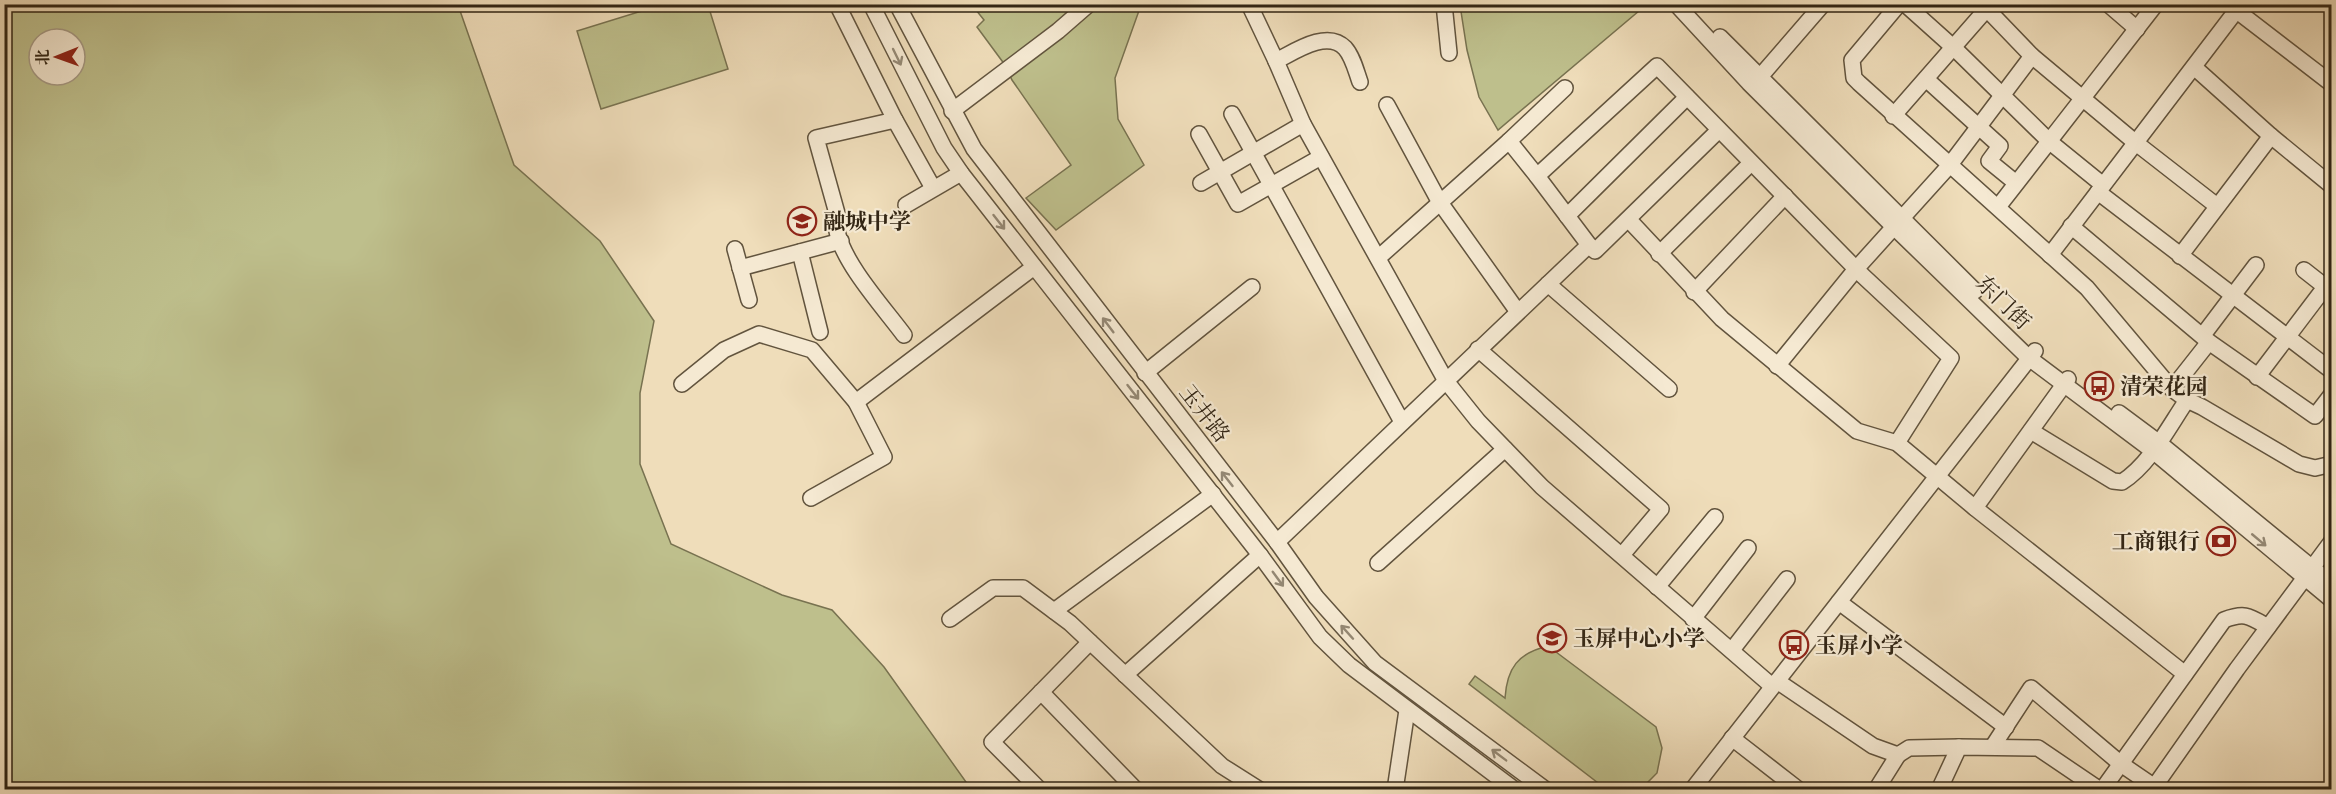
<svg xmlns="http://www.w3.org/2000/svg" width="2336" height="794" viewBox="0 0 2336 794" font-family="'IM FELL DW Pica','Noto Serif SC',serif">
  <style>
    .green { fill: #bebf8c; stroke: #787250; stroke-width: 1.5; fill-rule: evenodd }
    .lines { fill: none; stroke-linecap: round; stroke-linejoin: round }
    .minor-casing { stroke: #62543e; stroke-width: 18 }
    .minor { stroke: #f5e9d2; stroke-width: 15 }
    .oneway { stroke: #948874 }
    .labels { text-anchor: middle; stroke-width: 4.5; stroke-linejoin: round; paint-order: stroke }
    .poi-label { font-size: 22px; font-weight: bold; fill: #332615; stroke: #f5e9d2; text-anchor: start }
    .street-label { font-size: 22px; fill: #332615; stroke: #f5e9d2 }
  </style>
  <rect width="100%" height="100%" fill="#efddba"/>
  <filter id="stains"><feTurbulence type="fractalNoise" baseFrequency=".00333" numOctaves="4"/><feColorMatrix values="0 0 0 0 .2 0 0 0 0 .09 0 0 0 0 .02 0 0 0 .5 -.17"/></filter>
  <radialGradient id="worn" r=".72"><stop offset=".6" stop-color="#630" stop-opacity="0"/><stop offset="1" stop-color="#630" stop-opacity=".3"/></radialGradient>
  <g class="green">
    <path d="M5,4l453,1 56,160 86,76 54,80 -14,72v71l31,80 111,51 50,15 52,57 87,122h-966zM39,39h36v36h-36z"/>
    <polygon points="661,5 708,5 728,69 601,109 577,31"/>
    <polygon points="972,5 1141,5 1115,78 1118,119 1144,165 1056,230 1026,198 1071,165 1012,80 1005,65 977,27 984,20"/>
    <polygon points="1460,5 1460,4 1646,5 1498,130 1479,97 1467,50"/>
    <path d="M1548,646l108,81 6,21 -5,25 -12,12 -9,4h-30l-137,-105 6,-8 30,22c2,-30 13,-45 43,-52z"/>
  </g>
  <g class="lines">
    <g class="minor-casing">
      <g id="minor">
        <polyline points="837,4 895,120 933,188"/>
        <polyline points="871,4 944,148 961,173 1260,555 1320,637 1349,665 1515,790"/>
        <polyline points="897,4 974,149 1277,542 1316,597 1375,663 1546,790"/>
        <polyline points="1249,4 1276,61"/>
        <polyline points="1444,4 1449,53"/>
        <polyline points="1676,4 1749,83 1895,228 2029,358 2153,451 2332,600"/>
        <polyline points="1899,4 1852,60 1854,78 1859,83 2087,288 2172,389 2187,400 2202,407 2299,464 2315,468 2332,464"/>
        <polyline points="1905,4 1953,47 2050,142 2103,185"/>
        <polyline points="1982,4 2032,56 2136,143 2217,206"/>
        <polyline points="2108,4 2137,29"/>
        <polyline points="2228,4 2332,84"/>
        <polyline points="1720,37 1975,291"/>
        <polyline points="2194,67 2271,136 2332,186"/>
        <polyline points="1759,78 1823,4"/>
        <polyline points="1926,79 2000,146 1989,161 2016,183"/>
        <path d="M1360,82c-4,-11 -7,-25 -15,-34 -18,-19 -51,4 -69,13l27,63 143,257 32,40 64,66 230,199"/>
        <polyline points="1387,105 1439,201 1518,312"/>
        <polyline points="952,111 1058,31 1089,4"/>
        <polyline points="1232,114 1402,422"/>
        <polyline points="1893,116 1991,4"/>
        <path d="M895,120l-79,18 22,79c0,4 -1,10 -1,14 6,32 47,77 67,104"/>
        <polyline points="1199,134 1238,204 1321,157"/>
        <polyline points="1537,176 1509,141 1565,88"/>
        <polyline points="1201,183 1303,124"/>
        <polyline points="2098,192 2332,371"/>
        <polyline points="906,205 961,173"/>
        <polyline points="1998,207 2156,4"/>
        <polyline points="1567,216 1687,97"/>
        <polyline points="1629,220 1722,319 1857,431 1897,443 1975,508 2185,674"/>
        <polyline points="2071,226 2209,342 2315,416 2332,394"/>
        <polyline points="1589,245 1595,251 1719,130"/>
        <polyline points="735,249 749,300"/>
        <polyline points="800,252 820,332"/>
        <polyline points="1659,254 1751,163"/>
        <polyline points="2050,255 2236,11"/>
        <polyline points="2180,256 2271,136"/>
        <polyline points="1378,258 1509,141"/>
        <polyline points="740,268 841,241"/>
        <polyline points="2304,270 2332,292"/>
        <polyline points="1548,284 1669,389"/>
        <polyline points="1694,292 1785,196"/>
        <polyline points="2203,335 2256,265"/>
        <polyline points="1478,349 1661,509 1622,555"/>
        <polyline points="1777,366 1856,269 1949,166 2032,56"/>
        <polyline points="1145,373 1252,287"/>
        <polyline points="2257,377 2332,278"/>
        <polyline points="682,384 724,350 759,334 812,350 856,402 884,457 811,498"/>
        <polyline points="2172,389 2209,342"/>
        <polyline points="856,402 1034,267"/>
        <polyline points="2119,413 2158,442 2332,584"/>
        <path d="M2031,431l82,50 9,1c28,-18 46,-54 65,-82"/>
        <polyline points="1975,508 2068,379"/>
        <polyline points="1277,542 1589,245 1537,176 1657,66 1862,275 1951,358 1897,443"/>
        <polyline points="1378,563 1505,449"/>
        <polyline points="1657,587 1715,517"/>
        <polyline points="1839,602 2006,727"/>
        <polyline points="1054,611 1213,494"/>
        <polyline points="950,619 993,588 1023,588 1070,623 1222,766 1260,790"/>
        <polyline points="1693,619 1748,548"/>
        <polyline points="1732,650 1787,579"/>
        <polyline points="1125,675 1260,555"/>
        <polyline points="1777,681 1873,746 1898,755 1909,748 1959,747"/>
        <polyline points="1041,692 1136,790"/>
        <polyline points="1732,738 1799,790"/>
        <polyline points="1993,746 2031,688 2121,764 2159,790"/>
        <polyline points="1040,790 992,742 1090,642"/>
        <polyline points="1395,790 1407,710"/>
        <polyline points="1692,790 2035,351"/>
        <polyline points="1876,790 1898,755"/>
        <polyline points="1939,790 1959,747 2038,748 2100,790"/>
        <path d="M2102,790l122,-170c21,-8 25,-4 44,7"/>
        <polyline points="2152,790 2237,669 2332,541"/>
      </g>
    </g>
    <use href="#minor" class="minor"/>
  </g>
  <defs><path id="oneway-shaft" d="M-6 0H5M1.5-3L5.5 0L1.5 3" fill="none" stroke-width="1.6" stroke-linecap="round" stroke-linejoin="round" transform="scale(1.5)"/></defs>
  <g class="oneway">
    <use href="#oneway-shaft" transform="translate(897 57) rotate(64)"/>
    <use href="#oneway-shaft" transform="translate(999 222) rotate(52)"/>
    <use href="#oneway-shaft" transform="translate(1108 325) rotate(-127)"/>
    <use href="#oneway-shaft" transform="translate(1133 392) rotate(52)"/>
    <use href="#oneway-shaft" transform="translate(1227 479) rotate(-128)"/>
    <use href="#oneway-shaft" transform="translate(2259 540) rotate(40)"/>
    <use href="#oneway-shaft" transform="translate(1278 579) rotate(54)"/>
    <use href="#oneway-shaft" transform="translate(1347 632) rotate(-132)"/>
    <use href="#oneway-shaft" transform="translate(1499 755) rotate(-143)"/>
  </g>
  <defs>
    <g id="school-ring" transform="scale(1.5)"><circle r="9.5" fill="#f5e9d2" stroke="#8f2418" stroke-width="1.5"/><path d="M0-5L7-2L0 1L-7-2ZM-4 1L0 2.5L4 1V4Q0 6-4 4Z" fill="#8f2418"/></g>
    <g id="bus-ring" transform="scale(1.5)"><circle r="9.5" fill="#f5e9d2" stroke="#8f2418" stroke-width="1.5"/><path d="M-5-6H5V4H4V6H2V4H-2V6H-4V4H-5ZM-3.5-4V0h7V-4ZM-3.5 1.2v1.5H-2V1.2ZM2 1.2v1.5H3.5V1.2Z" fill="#8f2418"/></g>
    <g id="bank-ring" transform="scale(1.5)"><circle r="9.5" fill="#f5e9d2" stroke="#8f2418" stroke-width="1.5"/><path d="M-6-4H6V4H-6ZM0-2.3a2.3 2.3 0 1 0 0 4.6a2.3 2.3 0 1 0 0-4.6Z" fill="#8f2418"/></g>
  </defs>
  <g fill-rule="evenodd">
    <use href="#school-ring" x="802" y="221"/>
    <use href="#bus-ring" x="2099" y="386"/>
    <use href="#bank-ring" x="2221" y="541"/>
    <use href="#school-ring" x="1552" y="638"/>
    <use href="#bus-ring" x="1794" y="645"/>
  </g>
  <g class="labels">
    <g class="poi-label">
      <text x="823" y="229">融城中学</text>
      <text x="2120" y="394">清荣花园</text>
      <text x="2200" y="549" text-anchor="end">工商银行</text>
      <text x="1573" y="646">玉屏中心小学</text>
      <text x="1815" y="653">玉屏小学</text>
    </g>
    <g class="street-label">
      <text transform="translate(2004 302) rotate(44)" y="8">东门街</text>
      <text transform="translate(1205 413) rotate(52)" y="8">玉井路</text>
    </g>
  </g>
  <rect width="2336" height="794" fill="none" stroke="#efddba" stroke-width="24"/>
  <rect x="6" y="6" width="2324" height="782" fill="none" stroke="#332615" stroke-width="3"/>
  <rect x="12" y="12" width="2312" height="770" fill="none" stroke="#332615" stroke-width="1.5"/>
  <g transform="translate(57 57) rotate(269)"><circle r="28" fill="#f5e9d2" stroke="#a79b86" stroke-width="1.5"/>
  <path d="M0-4.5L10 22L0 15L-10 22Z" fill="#8f2418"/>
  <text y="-9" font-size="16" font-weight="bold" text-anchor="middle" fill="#332615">北</text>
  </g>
  <rect width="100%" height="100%" filter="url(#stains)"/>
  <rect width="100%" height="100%" fill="url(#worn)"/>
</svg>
